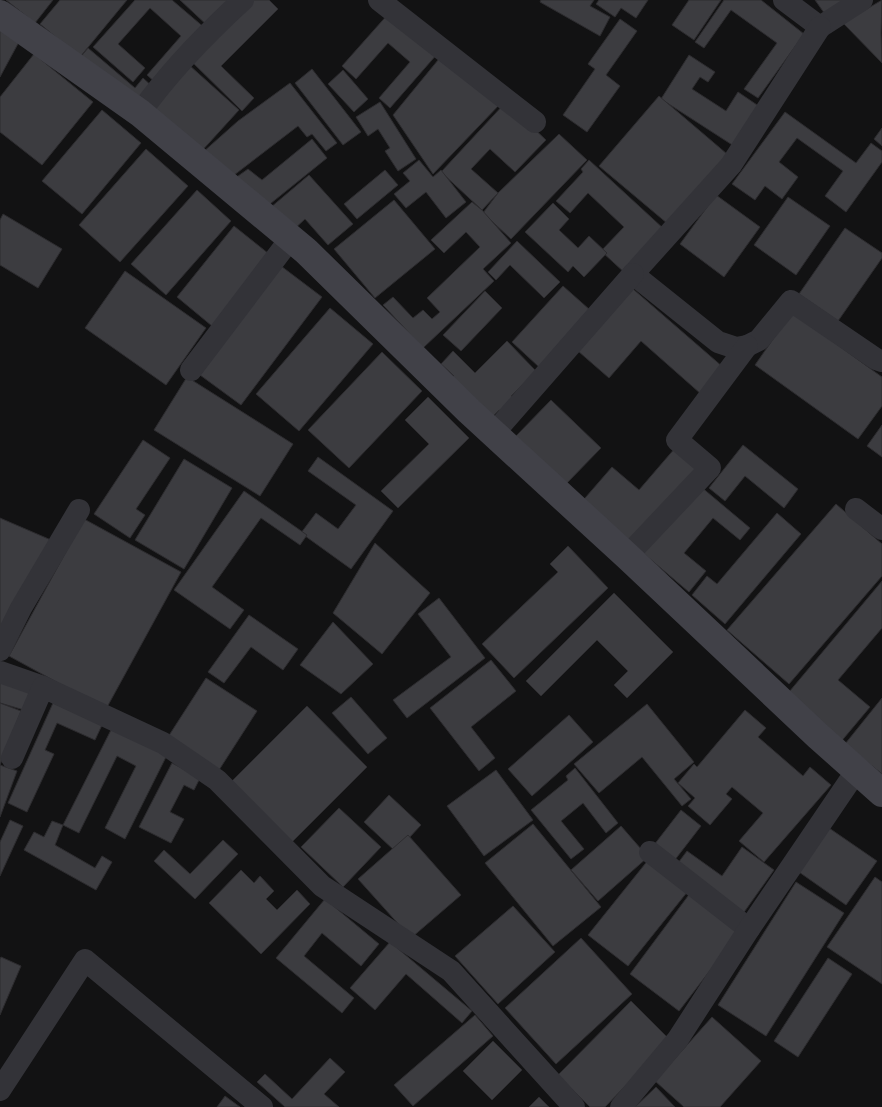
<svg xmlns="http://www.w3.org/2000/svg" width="882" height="1107" viewBox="0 0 882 1107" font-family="Inter,sans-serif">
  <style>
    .building { fill: #3c3c40; stroke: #2d2c2f }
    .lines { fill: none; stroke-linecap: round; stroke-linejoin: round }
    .street { stroke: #333338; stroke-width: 22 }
    .secondary { stroke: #414148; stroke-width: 28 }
  </style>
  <rect width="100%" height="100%" fill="#121213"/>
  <g class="building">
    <polygon points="6,0 53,0 35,23"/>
    <polygon points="60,0 127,0 80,57 40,24"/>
    <polygon points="135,0 172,0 206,29 157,84 147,75 181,36 150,8 118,44 145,68 133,82 93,47"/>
    <polygon points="180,0 236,0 210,28"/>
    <polygon points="250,0 269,0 278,9 221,66 254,98 242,111 190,60"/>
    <polygon points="541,0 594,0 590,6 610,17 600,36 540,2"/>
    <polygon points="599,0 648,0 636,18 621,8 615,17 596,4"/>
    <polygon points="689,0 721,0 694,40 672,25"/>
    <polygon points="724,0 761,0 804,34 758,98 744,89 777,43 731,10 704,48 695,42"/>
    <polygon points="815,0 851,0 827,17"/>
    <polygon points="882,0 881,33 882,63 843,23"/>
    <polygon points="390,12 438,53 390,108 379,98 410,62 388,43 356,79 342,66"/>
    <polygon points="620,19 637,31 606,75 620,86 587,132 563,115 595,69 588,64"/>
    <polygon points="0,27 20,40 0,77"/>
    <polygon points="88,48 135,88 143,78 154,88 138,108 79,59"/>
    <polygon points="34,54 93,102 42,165 0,132 0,97"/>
    <polygon points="443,54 502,102 433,174 393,115"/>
    <polygon points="689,55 715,72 708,82 700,77 692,89 726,111 738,92 763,109 737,148 661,99"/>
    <polygon points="188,64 239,110 199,154 148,109"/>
    <polygon points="312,69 361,132 343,145 295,83"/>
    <polygon points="343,70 368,99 354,112 328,84"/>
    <polygon points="290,83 337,143 326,151 312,134 307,137 298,126 229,179 202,153 238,121"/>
    <polygon points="659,96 727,154 668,224 599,166"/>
    <polygon points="380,102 416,159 398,171 385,151 390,148 378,129 368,136 356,117"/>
    <polygon points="506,102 546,140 515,172 490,149 471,169 498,193 482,210 441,172"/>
    <polygon points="102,110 141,143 82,214 42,181"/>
    <polygon points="785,112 856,163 871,143 882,151 882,162 846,212 825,196 843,171 797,138 779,162 798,177 782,199 765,186 755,200 732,184"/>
    <polygon points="882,128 882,146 874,139"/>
    <polygon points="559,134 587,160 511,239 483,213 498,193"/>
    <polygon points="312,139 327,158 265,208 231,181 248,169 262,180"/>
    <polygon points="146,149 188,186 120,262 79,225"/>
    <polygon points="419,160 433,177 441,170 466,202 446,218 426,192 406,208 394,194 410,181 403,173"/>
    <polygon points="589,160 665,230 626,274 601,251 624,227 588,193 570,213 556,201 583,172 581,169"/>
    <polygon points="385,170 398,185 357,219 344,204"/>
    <polygon points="309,175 353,224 328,245 305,219 291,232 270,208"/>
    <polygon points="197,190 231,221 166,295 131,264"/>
    <polygon points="716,195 760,227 724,277 680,244"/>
    <polygon points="788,197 830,226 796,275 754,245"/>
    <polygon points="394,200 435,249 375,298 334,249"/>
    <polygon points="472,202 482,210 511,243 483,269 494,281 423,348 383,305 393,297 413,318 423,310 432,319 440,312 427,298 480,247 466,232 444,253 431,240"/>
    <polygon points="553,203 569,219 559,230 578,248 589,236 607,253 584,277 573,266 568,272 525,232"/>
    <polygon points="3,214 62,249 38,288 0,265 0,220"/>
    <polygon points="234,226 269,254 212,326 177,297"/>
    <polygon points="845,228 882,253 882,258 838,321 799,294"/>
    <polygon points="517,241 560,282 544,298 510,265 496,280 488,272"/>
    <polygon points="281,266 322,297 241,405 200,375"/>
    <polygon points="125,271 206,328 166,385 85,328"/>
    <polygon points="563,286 590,310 539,367 512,342"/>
    <polygon points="633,289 724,368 701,394 641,341 609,378 578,351"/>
    <polygon points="485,291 502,308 461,351 443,335"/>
    <polygon points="330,308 373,344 299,431 256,394"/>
    <polygon points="792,312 882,377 882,406 858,439 755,365"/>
    <polygon points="507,341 536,371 511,396 517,402 498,411 488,421 449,381 454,376 441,364 453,351 475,373"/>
    <polygon points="382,352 422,391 349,468 308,430"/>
    <polygon points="187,377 293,444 260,496 154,430"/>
    <polygon points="428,397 469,438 398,508 381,491 429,444 405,420"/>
    <polygon points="551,400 601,448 566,484 516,436"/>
    <polygon points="882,425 882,457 867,446"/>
    <polygon points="143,440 170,458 136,509 145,515 130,538 94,514"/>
    <polygon points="743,445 798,489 784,508 745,476 725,501 709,488"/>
    <polygon points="676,447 699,466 628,547 579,505 612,467 639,490"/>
    <polygon points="318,457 393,511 351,569 301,533 316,513 338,529 356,505 308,471"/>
    <polygon points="184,459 232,488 184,569 135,540"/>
    <polygon points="700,486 750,528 740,540 713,518 684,553 706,571 689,592 643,553"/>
    <polygon points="244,491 307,535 300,545 261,518 212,587 244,610 230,629 174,590"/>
    <polygon points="836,504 882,544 882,576 789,684 727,630"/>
    <polygon points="777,513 801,534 725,624 692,595 707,576 717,584"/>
    <polygon points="0,518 51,540 0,636"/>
    <polygon points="84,519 181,572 106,709 9,656"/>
    <polygon points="375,543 430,593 382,654 333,613"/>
    <polygon points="568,546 608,588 514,678 482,644 558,572 550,564"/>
    <polygon points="882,581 882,628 838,680 870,707 839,744 784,698"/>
    <polygon points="614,593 673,652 627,698 614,685 628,671 597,640 541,696 526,681"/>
    <polygon points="439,598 485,658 407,718 393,700 451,657 418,614"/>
    <polygon points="249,615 298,649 283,670 251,647 224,683 208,672"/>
    <polygon points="333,622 373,664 341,694 300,665"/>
    <polygon points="491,660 516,691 471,727 495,758 479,771 430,708"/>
    <polygon points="206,678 257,711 219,770 168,737"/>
    <polygon points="0,680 30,690 24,710 0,703"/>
    <polygon points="351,697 387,738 368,754 332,713"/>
    <polygon points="882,698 882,774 845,744"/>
    <polygon points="0,703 21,711 0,765 17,771 0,817"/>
    <polygon points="53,703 102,725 95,740 57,723 45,750 54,754 27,812 8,803"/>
    <polygon points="647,704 694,762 674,779 691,799 682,806 642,757 599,793 574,764"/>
    <polygon points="307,706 367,767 292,842 231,782"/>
    <polygon points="745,710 766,728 758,737 803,776 810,767 831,785 764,862 739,841 763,813 732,787 726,794 732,799 710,825 688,806 695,798 678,783 694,764 697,767"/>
    <polygon points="569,715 593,742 532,796 508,769"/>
    <polygon points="112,728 167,755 125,839 105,828 136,766 117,756 79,833 63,825"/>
    <polygon points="172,763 200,778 194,790 184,785 170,812 184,819 171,843 139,827"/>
    <polygon points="575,768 618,823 606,833 583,803 561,821 584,849 571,859 531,810 568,780 566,776"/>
    <polygon points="496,770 533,820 484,856 447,806"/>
    <polygon points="389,795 421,825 396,852 364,822"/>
    <polygon points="339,808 381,847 343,887 301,847"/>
    <polygon points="681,810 701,826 674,861 654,845"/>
    <polygon points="10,820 23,826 0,876 0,842"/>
    <polygon points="52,821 63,825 55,845 95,868 102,856 112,862 96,890 24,850 34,832 44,837"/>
    <polygon points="533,824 601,907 553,946 485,863"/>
    <polygon points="621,826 648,857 598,901 571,870"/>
    <polygon points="829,828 877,861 846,905 799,872"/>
    <polygon points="408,835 461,895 411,938 358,879"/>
    <polygon points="223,840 238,854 195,899 154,861 164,850 190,874"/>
    <polygon points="742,847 774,870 742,915 675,867 687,851 722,876"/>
    <polygon points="649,859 688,891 628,966 588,935"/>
    <polygon points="241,870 254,883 260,876 274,891 266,899 277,910 297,890 310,904 261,954 209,903"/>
    <polygon points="875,877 882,882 882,984 827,947"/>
    <polygon points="796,882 844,913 766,1036 718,1005"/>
    <polygon points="691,892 741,930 679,1011 630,974"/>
    <polygon points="325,899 379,944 361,966 322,933 304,956 354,998 342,1013 276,958"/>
    <polygon points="513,906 555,952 498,1004 455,956"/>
    <polygon points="581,938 632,994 556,1064 505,1008"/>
    <polygon points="390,942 472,1011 462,1023 406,974 375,1010 350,988"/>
    <polygon points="1,957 21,966 0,1015 0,959"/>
    <polygon points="828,958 852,974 798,1057 774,1041"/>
    <polygon points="631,1001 670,1040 605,1107 590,1107 558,1075"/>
    <polygon points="475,1015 493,1036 413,1106 394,1085"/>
    <polygon points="712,1017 761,1061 720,1107 684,1107 655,1081"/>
    <polygon points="493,1041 522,1070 492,1100 463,1071"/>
    <polygon points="330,1058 345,1072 324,1094 339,1107 285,1107 257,1082 265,1074 292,1099"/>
    <polygon points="656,1087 675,1107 635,1107"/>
    <polygon points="225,1096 240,1107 217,1107"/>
    <polygon points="539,1097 549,1107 529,1107"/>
  </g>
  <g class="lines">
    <g class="street">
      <polyline points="379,0 535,122"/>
      <polyline points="784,0 820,27 862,0"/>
      <polyline points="820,27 731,165 633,274 718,342 736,348 747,346 759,340 791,301 876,359 882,361"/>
      <path d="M140,113c29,-41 66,-79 103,-113"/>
      <polyline points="191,370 291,238"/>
      <polyline points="493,434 633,274"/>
      <polyline points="856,509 882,529"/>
      <polyline points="627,556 710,468 677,440 747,346"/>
      <polyline points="0,650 21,608 79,510"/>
      <polyline points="0,672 43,687"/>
      <polyline points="12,758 43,687 163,743 217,780 322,886 451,971 574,1107"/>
      <polyline points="650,852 749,929"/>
      <polyline points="0,1090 85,960 262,1107"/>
      <polyline points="621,1107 678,1039 749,929 857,770"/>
    </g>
    <polyline class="secondary" points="0,14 140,113 306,251 469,411 627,556 818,736 882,793"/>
  </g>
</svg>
